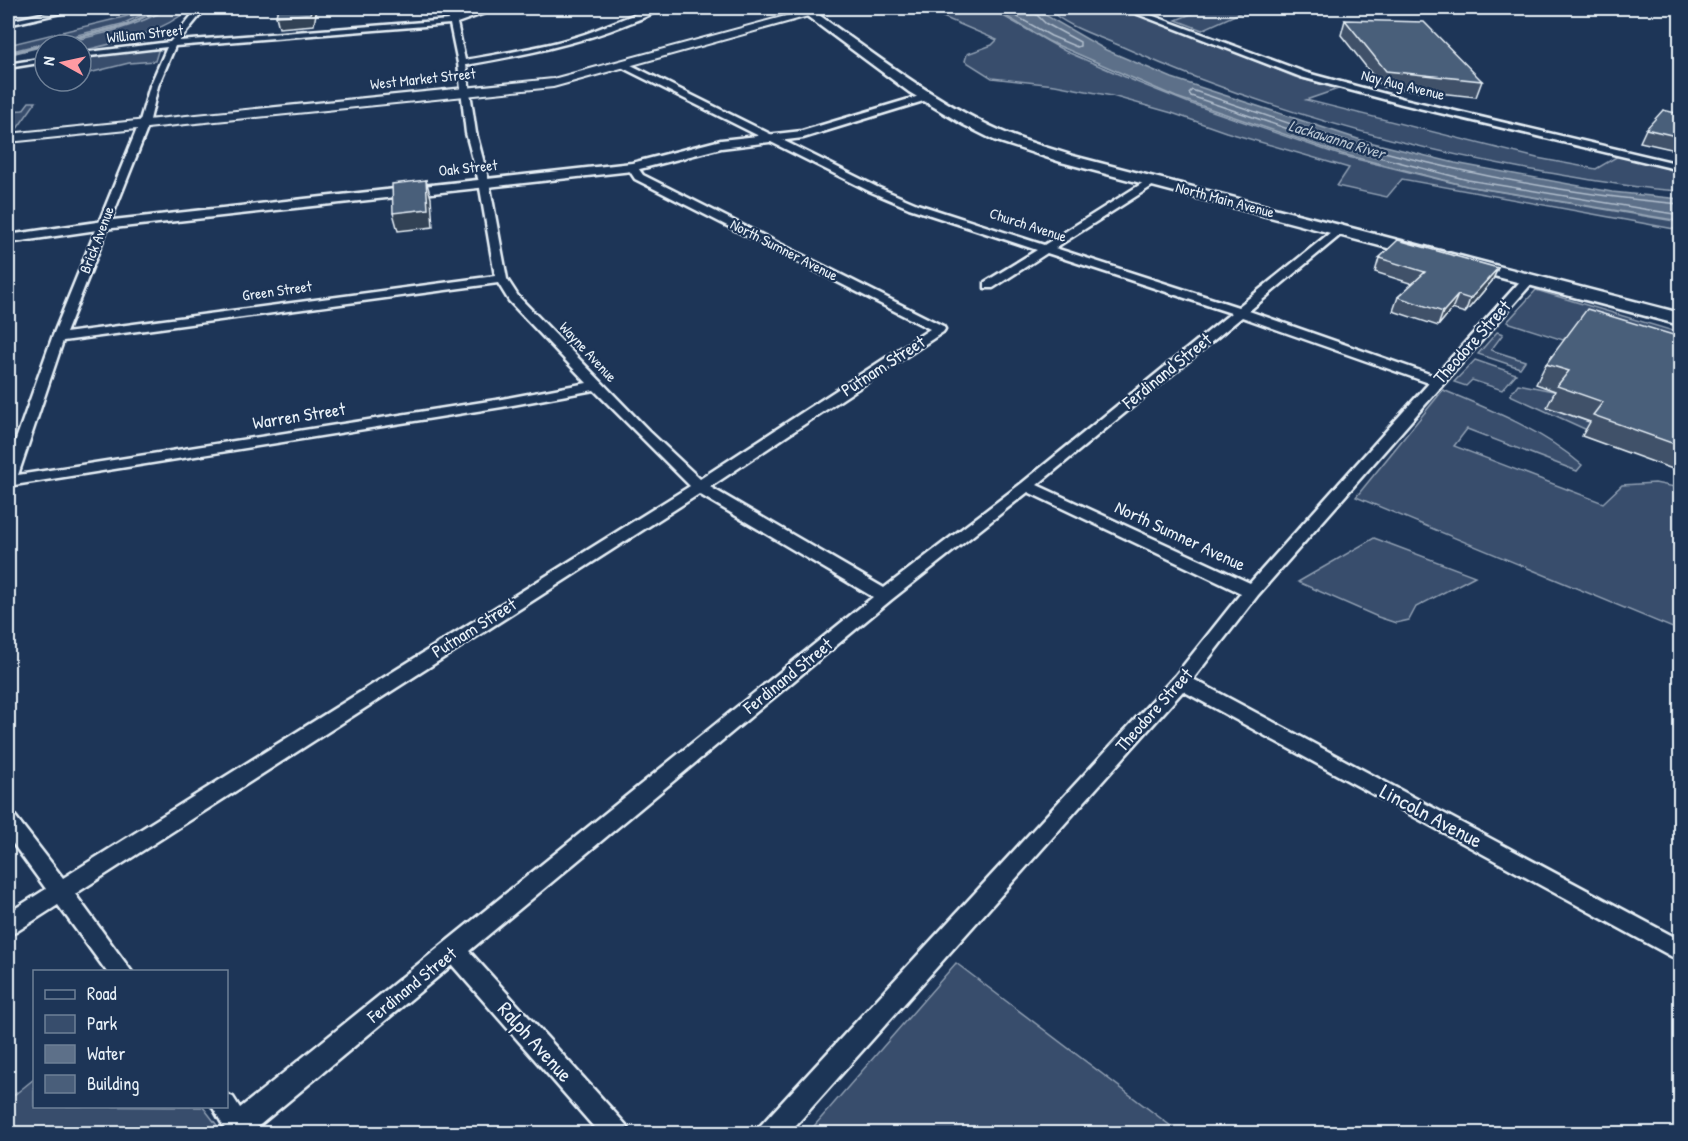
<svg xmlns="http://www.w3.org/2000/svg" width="1688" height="1141" viewBox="0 0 1688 1141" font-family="'Patrick Hand',sans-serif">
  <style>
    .green { fill: #374d6c; stroke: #909fb2; stroke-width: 1.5 }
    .water { fill: #5d7089; stroke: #95a4b5; stroke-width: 1.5 }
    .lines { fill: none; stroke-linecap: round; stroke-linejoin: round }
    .shore { stroke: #b0bdcc; stroke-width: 1.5 }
    .stream { stroke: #95a4b5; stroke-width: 3 }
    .minor-casing { stroke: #e8f1f8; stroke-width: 5 }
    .tertiary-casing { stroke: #e8f1f8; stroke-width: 5 }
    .secondary-casing { stroke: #e8f1f8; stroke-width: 4 }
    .primary-casing { stroke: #e8f1f8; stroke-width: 5 }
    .minor { fill: #1d3557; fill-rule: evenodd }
    .tertiary { fill: #1d3557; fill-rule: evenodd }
    .secondary { fill: #1d3557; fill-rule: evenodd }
    .primary { fill: #1d3557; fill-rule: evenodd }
    .wall { fill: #3f5169; stroke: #e8f1f8; stroke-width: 1.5 }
    .shaded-wall { fill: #334255; stroke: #e8f1f8; stroke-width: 1.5 }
    .building { fill: #495e7a; stroke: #e8f1f8; stroke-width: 1.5 }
    .labels { text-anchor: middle; stroke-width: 4.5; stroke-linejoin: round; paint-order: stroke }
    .far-street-label { font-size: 15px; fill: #e8f1f8; stroke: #1d3557 }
    .far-water-label { font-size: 16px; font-style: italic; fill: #b7c4d1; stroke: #1d3557 }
    .street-label { font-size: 18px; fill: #e8f1f8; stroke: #1d3557 }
    .near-street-label { font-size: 21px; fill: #e8f1f8; stroke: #1d3557 }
  </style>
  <rect width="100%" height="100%" fill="#1d3557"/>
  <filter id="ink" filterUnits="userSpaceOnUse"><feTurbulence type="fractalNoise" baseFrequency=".0167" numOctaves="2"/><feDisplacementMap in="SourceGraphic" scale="12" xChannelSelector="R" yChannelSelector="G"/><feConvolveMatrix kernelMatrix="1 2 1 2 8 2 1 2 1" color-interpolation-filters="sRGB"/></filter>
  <g filter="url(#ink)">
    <g class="green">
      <polygon points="124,8 157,8 122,24 8,52 8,45 136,14"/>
      <path d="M168,8h23c-31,26 -71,34 -110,43v-6h-28c40,-9 80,-16 115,-37z"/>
      <polygon points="922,8 989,8 1065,51 1139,83 1189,103 1340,155 1466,186 1680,222 1680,230 1402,179 1387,197 1337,186 1349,168 1226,132 1172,113 1112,96 1055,85 992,78 965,61 967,54 992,45 997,40"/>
      <path d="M1047,8h71l77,28 100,41 43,12 -32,11 231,58 59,11 22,-13 62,15v20c-49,-3 -99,-13 -148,-21 -141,-26 -279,-64 -409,-123 -25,-11 -57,-20 -76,-39z"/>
      <polygon points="1206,8 1228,8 1244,11 1202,30 1176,20"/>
      <polygon points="159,48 155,61 129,63 81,75 81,62 101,54"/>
      <polygon points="29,102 36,102 14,133 8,133 8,111 23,110"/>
      <polygon points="1536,290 1680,333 1680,344 1566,337 1563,340 1507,322"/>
      <polygon points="1497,332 1503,334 1491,350 1525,361 1520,368 1478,354"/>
      <polygon points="1475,360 1516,374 1502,390 1472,380 1466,386 1454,382"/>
      <polygon points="1518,384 1558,392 1547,407 1592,423 1587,430 1510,395"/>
      <path d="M1443,390c49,20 99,40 139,75l-5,6 -110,-42 -13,17 149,57 19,-18 33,-2 25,5v143l-324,-134z"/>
      <polygon points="1374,538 1475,576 1416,607 1409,620 1396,623 1378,617 1298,582"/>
      <polygon points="956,963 1180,1133 808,1133"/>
      <polygon points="34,1079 34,1106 203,1107 223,1133 8,1133 8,1100"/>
    </g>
    <polygon class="water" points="992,8 1036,8 1045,15 1106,50 1172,78 1361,140 1455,163 1612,192 1680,199 1680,221 1467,186 1342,154 1176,97 1048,41"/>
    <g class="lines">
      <g class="shore">
        <polyline points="1002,8 1051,36 1077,47 1080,46 1080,42 1045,23 1035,13 1033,8"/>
        <path d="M1680,204c-108,-9 -214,-30 -319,-58 -57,-16 -113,-37 -169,-56l-3,3 2,3 153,52 124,32 212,35"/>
      </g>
      <g class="stream">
        <polyline points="47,45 127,25 162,8"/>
        <polyline points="8,54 45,45"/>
      </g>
      <g class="minor-casing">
        <g id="minor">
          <polygon points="70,8 82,8 8,25 8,21"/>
          <path d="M198,8h8l-27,33 270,-21 -2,-12h6l3,10 34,-10h9l-42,15 8,37c40,-7 81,-13 120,-26 18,-6 59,-26 74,-26 -6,7 -22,12 -32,16 -51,21 -106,31 -161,41l10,68 13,49 18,97 11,17 131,135 51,48 230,-150 -295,-150 -8,-12 1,-2h8l7,10 300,151 2,3 -2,3 -233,155 174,101 138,-105 209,-170 -184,-60 -54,35h-8v-6l52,-32 -128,-42 -40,-17 -248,-124v-4h6l250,124 40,17 127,41 105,-66h8v4l-102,65 183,59 98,-79h8v4l-95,79 186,65 90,-100h8v6l-275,313 -65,84 487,261v21l-497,-270 -395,443h-31l4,-9 414,-449 66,-83 -213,-101 -137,108 -422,351 157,174 4,9h-30l-148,-169 -203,169h-21l-16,-28h14v-12l7,3 7,11 633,-511 -174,-103 -624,400 57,78h-25l-49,-67 -42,27 -8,3v-22l38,-24 -38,-52v-23l7,2 48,62 627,-392 -96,-96 -92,17 -494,79v-24l44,-124 87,-214 11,-38 17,-39 -86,10v-4l89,-11zM450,24l8,39 8,70 13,49 16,94 -429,57 83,-209 9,-38 17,-40zM498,283l11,18 78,82 -85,16 -484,76 45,-134zM1242,317l187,66 -179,200 -213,-98z"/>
          <polygon points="1122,8 1132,8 1307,73 1404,99 1680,164 1680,170 1402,104 1301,77"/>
          <polygon points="45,58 45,62 8,68 8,64"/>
        </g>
      </g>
      <g class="tertiary-casing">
        <g id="tertiary">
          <polygon points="822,8 839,8 808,16 803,13"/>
          <polygon points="926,94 930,95 930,99 803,138 721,148 632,171 104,229 8,243 8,235 104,221 632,163 721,140 802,131"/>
        </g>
      </g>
      <g class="secondary-casing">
        <polygon id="secondary" points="808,10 813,13 812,15 553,87 8,142 8,134 553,79"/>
      </g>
      <g class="primary-casing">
        <path id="primary" d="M796,8h13c63,44 124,93 194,124 22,10 47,16 70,24l607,157v12l-619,-163 -67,-22 -30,-15 -55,-33z"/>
      </g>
      <use href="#minor" class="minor"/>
      <use href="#tertiary" class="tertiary"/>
      <use href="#secondary" class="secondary"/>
      <use href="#primary" class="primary"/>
    </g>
    <g class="wall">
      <polygon points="1345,20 1482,81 1476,97 1382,87 1341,35"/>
      <polygon points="1680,114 1680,151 1640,142 1646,129"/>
      <polygon points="1379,258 1498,268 1492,281 1465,313 1452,309 1438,326 1393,311 1398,297 1413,284 1375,272"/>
      <polygon points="1680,337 1680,467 1678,471 1582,436 1590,422 1547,407 1555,391 1536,384 1546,364"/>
    </g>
    <g class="shaded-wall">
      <polygon points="312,8 317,8 314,25 279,28 276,16"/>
      <polygon points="426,180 431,198 433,227 398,231 393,213"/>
      <polygon points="1498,268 1492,281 1465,313 1470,299"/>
      <polygon points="1458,295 1452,309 1438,326 1443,312"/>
    </g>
    <g class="building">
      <polygon points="278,8 312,8 310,14 276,16"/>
      <polygon points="1345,20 1424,22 1482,81 1386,71"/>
      <polygon points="1663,110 1680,114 1680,137 1646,129"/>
      <polygon points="426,180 428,209 393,213 392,184"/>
      <polygon points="1398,240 1498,268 1470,299 1458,295 1443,312 1398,297 1425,272 1379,258"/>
      <polygon points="1587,309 1680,337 1680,446 1593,415 1603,402 1557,386 1569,371 1546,364"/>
    </g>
  </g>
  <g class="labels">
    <g class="far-street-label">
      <text transform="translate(145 34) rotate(-6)" y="5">William Street</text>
      <text transform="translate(423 79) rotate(-6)" y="5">West Market Street</text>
      <text transform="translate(1403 85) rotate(14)" y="5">Nay Aug Avenue</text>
      <text transform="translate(468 168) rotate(-6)" y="5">Oak Street</text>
      <text transform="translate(1225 200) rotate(15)" y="5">North Main Avenue</text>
      <text transform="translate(1028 225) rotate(18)" y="5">Church Avenue</text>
      <text transform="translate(97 240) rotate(-69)" y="5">Brick Avenue</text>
      <text transform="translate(784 250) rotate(27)" y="5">North Sumner Avenue</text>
      <text transform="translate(277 291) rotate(-8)" y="5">Green Street</text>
      <text transform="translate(588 352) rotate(47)" y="5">Wayne Avenue</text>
    </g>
    <g class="far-water-label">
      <text transform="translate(1337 139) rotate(17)" y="6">Lackawanna River</text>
    </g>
    <g class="street-label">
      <text transform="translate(1472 342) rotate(-48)" y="6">Theodore Street</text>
      <text transform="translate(883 366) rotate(-33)" y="6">Putnam Street</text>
      <text transform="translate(1167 371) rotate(-39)" y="6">Ferdinand Street</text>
      <text transform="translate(299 416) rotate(-9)" y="6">Warren Street</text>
      <text transform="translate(1180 536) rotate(25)" y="6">North Sumner Avenue</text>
      <text transform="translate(474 628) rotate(-32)" y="6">Putnam Street</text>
      <text transform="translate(788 676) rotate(-39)" y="6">Ferdinand Street</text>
      <text transform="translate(1154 710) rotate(-48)" y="6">Theodore Street</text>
      <text transform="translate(412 985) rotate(-39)" y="6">Ferdinand Street</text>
    </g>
    <g class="near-street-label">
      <text transform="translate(1431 816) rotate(28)" y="7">Lincoln Avenue</text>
      <text transform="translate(535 1042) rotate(48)" y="7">Ralph Avenue</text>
    </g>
  </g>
  <rect width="1688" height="1141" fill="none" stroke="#1d3557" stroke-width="30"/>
  <rect x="15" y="15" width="1658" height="1111" fill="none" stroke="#e8f1f8" stroke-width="2" filter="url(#ink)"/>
  <rect x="33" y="970" width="195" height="138" fill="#1d3557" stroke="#6e8097" stroke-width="1.5"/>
  <rect x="45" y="990" width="30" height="9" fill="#1d3557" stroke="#6e8097" stroke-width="1.5"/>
  <text x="87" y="1000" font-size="18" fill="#e8f1f8">Road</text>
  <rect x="45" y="1015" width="30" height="18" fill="#374d6c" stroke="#6e8097" stroke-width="1.5"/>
  <text x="87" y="1030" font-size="18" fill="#e8f1f8">Park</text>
  <rect x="45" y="1045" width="30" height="18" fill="#5d7089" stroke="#6e8097" stroke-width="1.5"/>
  <text x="87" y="1060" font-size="18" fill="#e8f1f8">Water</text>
  <rect x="45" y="1075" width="30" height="18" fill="#495e7a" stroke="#6e8097" stroke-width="1.5"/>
  <text x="87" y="1090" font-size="18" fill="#e8f1f8">Building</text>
  <g transform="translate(63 63) rotate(278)"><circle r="28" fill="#1d3557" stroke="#6e8097" stroke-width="1.5"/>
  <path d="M0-4.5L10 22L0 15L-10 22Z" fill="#ff9aa2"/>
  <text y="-9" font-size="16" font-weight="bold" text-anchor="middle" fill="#e8f1f8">N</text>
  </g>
</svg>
